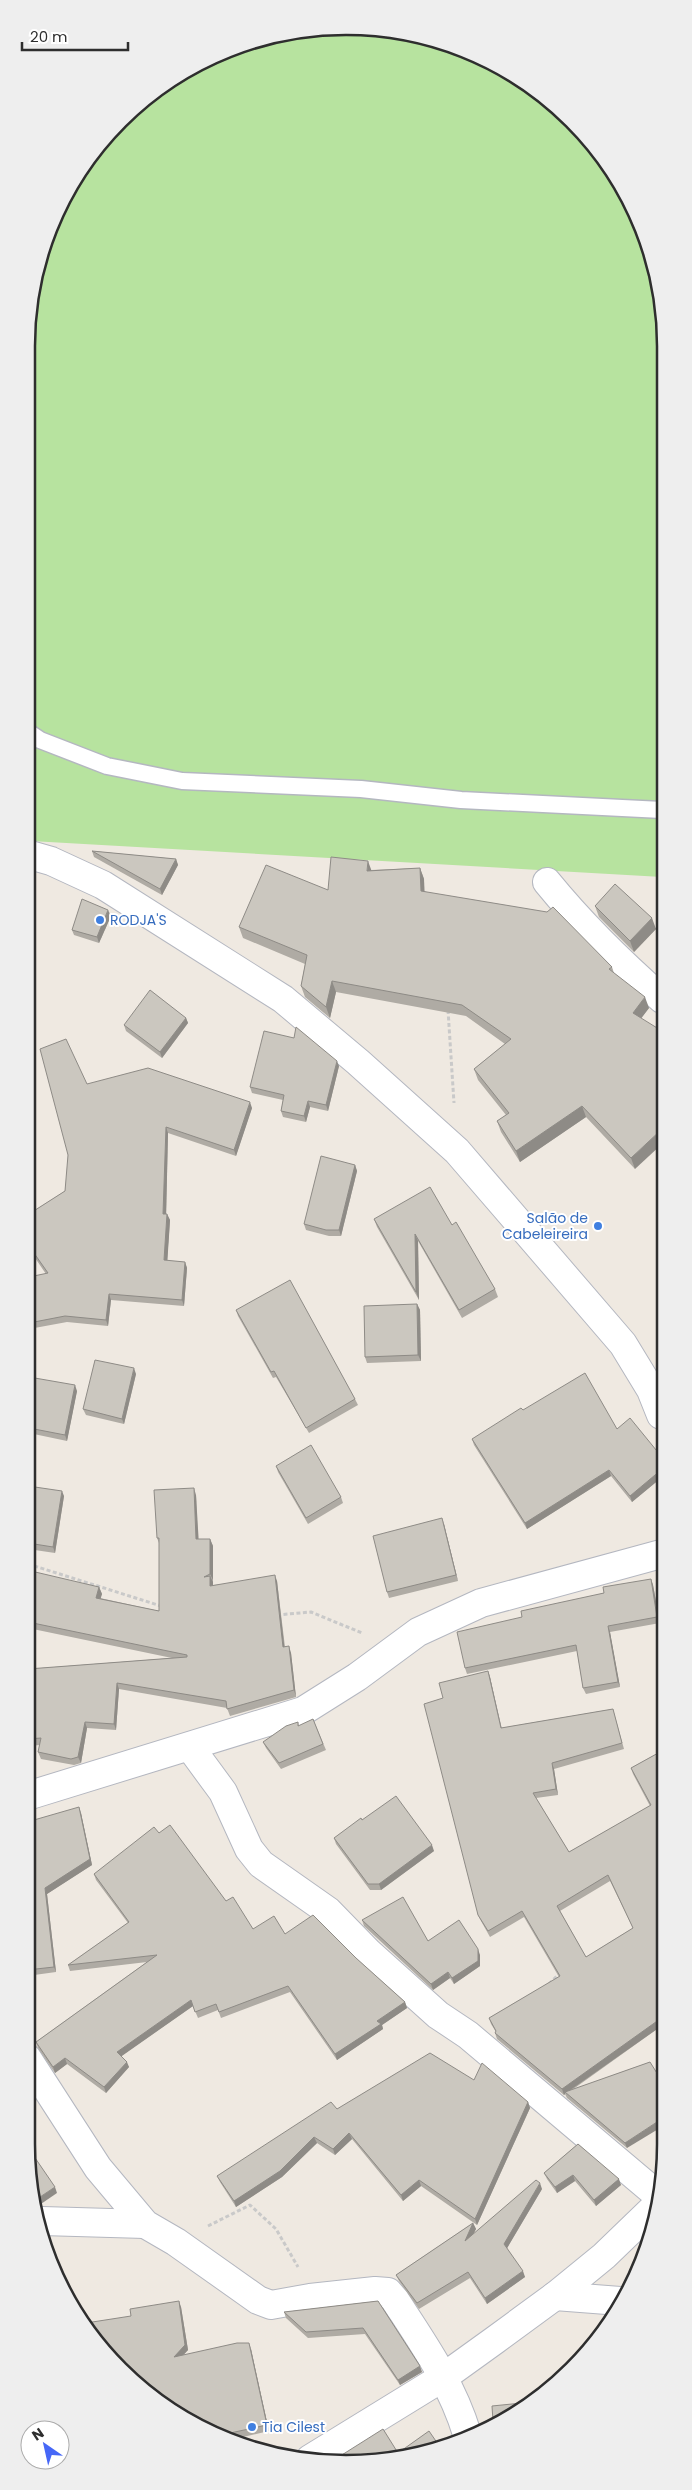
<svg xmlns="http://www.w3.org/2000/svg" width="692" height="2490" viewBox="0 0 692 2490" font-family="Poppins,sans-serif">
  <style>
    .green { fill: #b7e39f }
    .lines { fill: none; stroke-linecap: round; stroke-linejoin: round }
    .service-casing { stroke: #b4b7c0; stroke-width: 19 }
    .minor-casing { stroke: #b4b7c0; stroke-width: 30 }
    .path { stroke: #c9c9c9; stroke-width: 3; stroke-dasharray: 4 2.5; stroke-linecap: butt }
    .service { stroke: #fff; stroke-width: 16 }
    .minor { stroke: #fff; stroke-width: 28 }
    .wall { fill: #afaba4; fill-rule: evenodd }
    .shaded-wall { fill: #8e8b86 }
    .building { fill: #cbc7bf; stroke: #8e8b86; fill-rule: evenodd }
    .shop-dot { fill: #3f7fe0; stroke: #fff; stroke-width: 2 }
    .labels { text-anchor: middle; stroke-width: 4; stroke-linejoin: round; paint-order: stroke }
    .shop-label { font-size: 14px; fill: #366cbe; stroke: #fff; text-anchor: start }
    .rim { fill: none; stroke: #2e2e2e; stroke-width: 2.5 }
  </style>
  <rect width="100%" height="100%" fill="#efe9e1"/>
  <polygon class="green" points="283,32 408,32 506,69 586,135 633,205 663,305 662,877 31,841 32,284 80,169 168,80"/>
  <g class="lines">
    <g class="service-casing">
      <polyline id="service" points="31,734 40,740 107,766 182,781 361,789 461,800 662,810"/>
    </g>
    <g class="minor-casing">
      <g id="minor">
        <polyline points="30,855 51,861 103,885 283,999 358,1062 457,1151 623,1344 651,1390 661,1415"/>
        <path d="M547,882c35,43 74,81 115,117"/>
        <polyline points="190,1747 223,1792 249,1849 261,1864 328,1911 369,1953 438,2015 468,2035 660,2197"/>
        <polyline points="27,1796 303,1711 357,1677 418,1632 481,1603 661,1554"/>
        <path d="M27,2058l71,110 47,56 31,18 82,58 13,5 39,-7 65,-7 13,1 7,8c28,43 57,84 72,134"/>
        <polyline points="42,2221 145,2224"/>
        <polyline points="555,2296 620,2301"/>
        <polyline points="310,2459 445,2376 495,2340 555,2296 604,2256 660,2202"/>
      </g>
    </g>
    <g class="path">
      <polyline points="448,1010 454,1103"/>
      <polyline points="28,1564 161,1606"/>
      <polyline points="277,1615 311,1612 362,1633"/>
      <polyline points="549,1984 560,1973"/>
      <polyline points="208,2226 250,2205 276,2229 298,2267"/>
    </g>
    <use href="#service" class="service"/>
    <use href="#minor" class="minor"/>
  </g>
  <g class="wall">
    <polygon points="92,851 176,859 178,865 162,895 94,857"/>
    <polygon points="420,868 424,879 424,891 612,967 614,973 649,1008 641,1018 635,1169 586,1117 520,1162 501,1132 497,1121 506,1115 478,1080 474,1069 505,1044 466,1016 336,992 330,1018 305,997 301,986 305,964 243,938 239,927 328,890 371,870"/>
    <polygon points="595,906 656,929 634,952 599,917"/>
    <polygon points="111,916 99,943 74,935 72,930"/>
    <polygon points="186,1018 188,1023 162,1058 126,1031 124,1025"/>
    <polygon points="339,1066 328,1111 310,1107 306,1122 283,1117 281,1111 283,1100 252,1093 250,1087"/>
    <polygon points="87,1084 252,1108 236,1156 168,1133 166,1214 167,1214 170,1220 167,1261 185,1262 187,1268 184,1306 111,1300 108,1326 67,1322 29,1329 29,1277 46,1274 29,1249 29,1214 65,1191"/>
    <polygon points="355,1165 357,1171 341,1236 329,1236 306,1230 304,1224"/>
    <polygon points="374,1219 452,1225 495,1289 498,1297 462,1318 418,1241 419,1300 377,1227"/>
    <polygon points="417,1304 420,1310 421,1361 367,1363 365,1357"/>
    <polygon points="236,1310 355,1399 358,1405 309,1433 276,1377 273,1378 238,1316"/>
    <polygon points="136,1374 124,1424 86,1415 83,1409"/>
    <polygon points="29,1377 77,1391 67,1441 29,1433"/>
    <polygon points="523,1410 617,1429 661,1456 661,1478 632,1502 611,1476 527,1529 474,1445 472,1439"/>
    <polygon points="276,1466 341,1497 343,1503 308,1524 278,1472"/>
    <polygon points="28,1486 64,1496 55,1553 28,1549"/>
    <polygon points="196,1495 198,1539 210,1539 213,1546 213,1585 277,1581 285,1647 291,1653 296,1697 230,1716 227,1708 119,1689 116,1730 87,1728 81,1763 74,1765 41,1759 38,1752 40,1745 28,1746 28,1669 172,1658 28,1628 28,1577 99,1587 102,1594 100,1598 159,1611 159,1543 157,1538"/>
    <polygon points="444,1524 458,1581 389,1598 387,1592"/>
    <polygon points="651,1579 653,1585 660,1623 610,1632 620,1687 586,1694 583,1688 577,1651 467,1674 465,1668 522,1617"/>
    <path d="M488,1671l2,6 11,51 112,-19 11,40 -70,20 4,26 -22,3 33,54 81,-46 -17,-32 -2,-6 29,-16v275l-88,63 78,-28 -23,86 -60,-50 -2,-4 -1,1 -67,-56 -2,-6 1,-1 -5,-8 -2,-6 70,-41 -35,-60 -34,20 -9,-16 -3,-6 -35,-217zM610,1881l23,47 -47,29 -26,-46z"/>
    <polygon points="313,1719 326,1750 281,1769 266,1748 263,1742 298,1722 299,1726"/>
    <polygon points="81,1813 92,1865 47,1894 56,1972 27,1976 27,1822"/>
    <polygon points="362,1820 434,1851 381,1890 370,1890 336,1844 334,1838"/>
    <polygon points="159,1833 253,1929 285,1934 356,1958 405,2002 407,2008 382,2025 383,2029 337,2060 290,1992 221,2018 218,2010 198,2018 193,2006 121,2056 129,2067 106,2093 67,2064 55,2073 38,2048 36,2042 147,1962 70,1971 68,1965 128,1923 96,1880 94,1874"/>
    <polygon points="362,1920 428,1941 480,1955 480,1966 454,1984 450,1978 433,1990 364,1926"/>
    <polygon points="474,2080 528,2102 530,2108 477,2225 421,2186 403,2201 352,2139 335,2155 317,2143 282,2177 236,2207 220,2182 217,2176 337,2109"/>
    <polygon points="578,2144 621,2185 596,2206 575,2181 557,2193 547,2179 544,2173"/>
    <polygon points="542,2189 507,2248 525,2277 487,2304 470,2278 419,2309 399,2281 396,2275 473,2223 476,2229 473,2234"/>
    <polygon points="378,2301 422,2372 400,2385 365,2334 308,2338 286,2318 284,2312"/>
    <polygon points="181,2307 188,2350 183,2355 251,2349 269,2431 234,2439 205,2431 131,2316"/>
  </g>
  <g class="shaded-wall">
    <polygon points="176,859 178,865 162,895 160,889"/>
    <polygon points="368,861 372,872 367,871"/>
    <polygon points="420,868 424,879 425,901 421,891"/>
    <polygon points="108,910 111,916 99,943 97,937"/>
    <polygon points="652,918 656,929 634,952 630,941"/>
    <polygon points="332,981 336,992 330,1018 326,1007"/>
    <polygon points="645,997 649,1008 637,1024 633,1013"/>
    <polygon points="186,1018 188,1023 162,1058 160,1052"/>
    <polygon points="337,1061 339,1066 328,1111 326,1105"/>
    <polygon points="308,1101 310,1107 306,1122 304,1116"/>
    <polygon points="250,1102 252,1108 236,1156 234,1150"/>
    <polygon points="582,1106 586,1117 520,1162 516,1151"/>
    <polygon points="166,1127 168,1133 166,1220 163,1214"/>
    <polygon points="662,1129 662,1144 635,1169 631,1158"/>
    <polygon points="355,1165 357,1171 341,1236 339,1230"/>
    <polygon points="167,1214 170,1220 167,1267 164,1260"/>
    <polygon points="415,1234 418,1241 419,1300 416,1292"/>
    <polygon points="185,1262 187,1268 184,1306 182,1300"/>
    <polygon points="109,1294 111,1300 108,1326 106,1320"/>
    <polygon points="417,1304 420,1310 421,1361 418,1355"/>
    <polygon points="134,1368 136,1374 124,1424 122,1419"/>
    <polygon points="75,1385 77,1391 67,1441 65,1435"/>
    <polygon points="609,1470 611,1476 527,1529 525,1523"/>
    <polygon points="661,1470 661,1478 632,1502 630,1496"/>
    <polygon points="194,1488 196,1495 199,1546 196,1539"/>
    <polygon points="62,1491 64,1496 55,1553 53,1547"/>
    <polygon points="442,1518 444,1524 458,1581 456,1575"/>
    <polygon points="210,1539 213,1546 213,1580 210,1574"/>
    <polygon points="275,1575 277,1581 285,1653 283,1647"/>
    <polygon points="210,1576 213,1582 213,1592 210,1586"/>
    <polygon points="651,1579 653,1585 660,1623 657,1617"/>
    <polygon points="99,1587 102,1594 99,1604 96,1598"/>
    <polygon points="608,1626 610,1632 620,1687 618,1682"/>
    <polygon points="289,1646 291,1653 296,1697 294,1690"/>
    <polygon points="488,1671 490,1677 503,1734 501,1728"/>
    <polygon points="117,1683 119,1689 116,1730 114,1724"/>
    <polygon points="85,1722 87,1728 81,1763 78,1757"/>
    <polygon points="552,1763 554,1769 558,1795 556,1789"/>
    <polygon points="79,1807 81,1813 92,1865 47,1894 56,1972 54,1967 45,1888"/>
    <polygon points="432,1845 434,1851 381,1890 379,1884"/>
    <polygon points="478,1949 480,1955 480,1966 454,1984 452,1978"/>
    <polygon points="448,1972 450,1978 433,1990 431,1984"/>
    <polygon points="191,2000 193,2006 119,2058 117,2052"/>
    <polygon points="405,2002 407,2008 382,2025 383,2029 337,2060 335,2054 377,2021"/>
    <polygon points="660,2019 660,2027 566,2093 565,2092 565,2094 564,2095 562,2089"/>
    <polygon points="65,2058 67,2064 55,2073 53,2067"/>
    <polygon points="127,2062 129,2067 106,2093 104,2087"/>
    <polygon points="528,2102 530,2108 477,2225 475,2219"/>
    <polygon points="660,2120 660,2128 627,2148 625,2143"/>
    <polygon points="349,2133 352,2139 335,2155 333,2149"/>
    <polygon points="314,2137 317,2143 282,2177 236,2207 234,2201"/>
    <polygon points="573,2175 575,2181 557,2193 555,2187"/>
    <polygon points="619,2179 621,2185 596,2206 594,2200"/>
    <polygon points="419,2180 421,2186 403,2201 401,2195"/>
    <polygon points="540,2183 542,2189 506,2250 504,2244"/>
    <polygon points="55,2187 57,2193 38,2206 37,2199"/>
    <polygon points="473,2223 476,2229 467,2247 465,2241"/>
    <polygon points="523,2271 525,2277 487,2304 485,2298"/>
    <polygon points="179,2301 181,2307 188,2350 176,2363 174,2357"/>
    <polygon points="249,2343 251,2349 269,2431 267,2425"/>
    <polygon points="420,2366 422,2372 400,2385 398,2380"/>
  </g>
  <g class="building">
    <polygon points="92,851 176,859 160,889"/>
    <polygon points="331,857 368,861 367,871 420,868 421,891 547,912 553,907 612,967 609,969 645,997 633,1013 662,1031 662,1129 631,1158 582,1106 516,1151 497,1121 509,1113 474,1069 511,1039 462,1005 332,981 326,1007 301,986 307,955 239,927 266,865 328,890"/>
    <polygon points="615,884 652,918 630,941 595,906"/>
    <polygon points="82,899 108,910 97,937 72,930"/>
    <polygon points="150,990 186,1018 160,1052 124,1025"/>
    <polygon points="296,1027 337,1061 326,1105 308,1101 304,1116 281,1111 284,1095 250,1087 264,1031 294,1038"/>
    <polygon points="66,1039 87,1084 148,1068 250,1102 234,1150 166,1127 163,1214 167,1214 164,1260 185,1262 182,1300 109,1294 106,1320 65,1316 29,1323 29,1277 48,1273 29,1246 29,1214 65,1191 68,1155 40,1049"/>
    <polygon points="321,1156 355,1165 339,1230 326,1230 304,1224"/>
    <polygon points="430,1187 452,1225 456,1222 495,1289 459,1310 415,1234 416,1292 374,1219"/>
    <polygon points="290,1280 355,1399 306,1428 274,1371 271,1372 236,1310"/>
    <polygon points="417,1304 418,1355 365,1357 364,1306"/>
    <polygon points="95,1360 134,1368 122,1419 83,1409"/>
    <polygon points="585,1373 617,1429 630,1418 661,1456 661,1470 630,1496 609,1470 525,1523 472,1439 521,1408 523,1410"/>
    <polygon points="29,1377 75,1385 65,1435 29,1428"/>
    <polygon points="311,1445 341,1497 306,1518 276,1466"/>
    <polygon points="28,1486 62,1491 53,1547 28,1543"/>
    <polygon points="194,1488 196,1539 210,1539 210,1574 204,1577 210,1576 210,1586 275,1575 283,1647 289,1646 294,1690 227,1709 226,1701 117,1683 114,1724 85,1722 78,1757 71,1759 38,1752 41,1738 28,1739 28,1669 187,1657 187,1655 28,1622 28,1577 31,1571 99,1587 96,1598 159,1611 159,1538 157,1538 154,1490"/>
    <polygon points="442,1518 456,1575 387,1592 373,1536"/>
    <polygon points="651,1579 657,1617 608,1626 618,1682 583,1688 576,1645 465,1668 457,1632 522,1617 521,1611 604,1593 603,1587"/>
    <path d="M488,1671l13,57 112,-19 9,34 -70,20 4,26 -23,4 36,59 82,-47 -20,-37 29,-16v267l-98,70 -67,-56 1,-2 -7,-13 71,-42 -38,-65 -34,20 -10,-16 -54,-211 19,-6 -4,-15zM608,1875l25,53 -47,29 -29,-51z"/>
    <polygon points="313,1719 323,1744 279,1763 263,1742 286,1726 298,1722 298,1726"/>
    <polygon points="396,1796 432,1845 379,1884 368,1884 334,1838 361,1818 362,1820"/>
    <polygon points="79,1807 90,1859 45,1888 54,1967 27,1970 27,1822"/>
    <polygon points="170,1825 226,1901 233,1897 253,1929 274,1916 285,1934 313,1915 356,1958 405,2002 377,2021 381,2024 335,2054 288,1986 219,2012 216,2004 195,2012 191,2000 117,2052 127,2062 104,2087 65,2058 53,2067 36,2042 157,1955 68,1965 129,1922 94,1874 154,1827 159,1833"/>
    <polygon points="403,1897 428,1941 459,1920 478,1949 478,1961 452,1978 448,1972 431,1984 362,1920"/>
    <polygon points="430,2053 474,2080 482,2063 528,2102 475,2219 419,2180 401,2195 349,2133 333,2149 314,2137 280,2171 234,2201 217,2176 331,2102 337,2109"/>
    <polygon points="650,2062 660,2078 660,2120 625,2143 565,2092"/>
    <polygon points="578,2144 619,2179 594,2200 573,2175 555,2187 544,2173"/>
    <polygon points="29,2149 55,2187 37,2199 27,2150"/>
    <polygon points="536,2180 540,2183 504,2244 523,2271 485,2298 468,2272 417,2303 396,2275 473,2223 465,2241"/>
    <polygon points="179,2301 185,2345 174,2357 237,2343 249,2343 267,2425 221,2435 205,2431 106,2355 86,2323 131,2316 130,2309"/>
    <polygon points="378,2301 420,2366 398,2380 363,2328 306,2332 284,2312"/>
    <polygon points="532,2402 493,2421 492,2406"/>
    <polygon points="383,2429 398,2453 429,2431 440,2447 429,2453 340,2462 337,2458"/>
  </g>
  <g class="shop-dot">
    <circle cx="100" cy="920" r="5"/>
    <circle cx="598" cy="1226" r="5"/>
    <circle cx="252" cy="2427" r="5"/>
  </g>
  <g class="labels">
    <g class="shop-label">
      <text x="110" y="925">RODJA'S</text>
      <text x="588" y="1223" text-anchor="end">Salão de<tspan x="588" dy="16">Cabeleireira</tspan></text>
      <text x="262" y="2432">Tia Cilest</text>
    </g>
  </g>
  <path d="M0 0H692V2490H0ZM346 35H346A311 311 0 0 1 657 346V2144A311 311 0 0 1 346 2455H346A311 311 0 0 1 35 2144V346A311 311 0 0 1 346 35Z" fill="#eee" fill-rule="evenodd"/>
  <path class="rim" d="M346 35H346A311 311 0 0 1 657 346V2144A311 311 0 0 1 346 2455H346A311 311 0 0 1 35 2144V346A311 311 0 0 1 346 35Z"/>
  <g transform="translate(45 2445) rotate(326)"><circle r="24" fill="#ffffff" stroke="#ababab"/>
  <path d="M0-4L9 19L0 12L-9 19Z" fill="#4667f7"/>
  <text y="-8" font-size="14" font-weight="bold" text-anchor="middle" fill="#2e2e2e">N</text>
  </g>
  <path d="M22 42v8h106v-8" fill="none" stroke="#2e2e2e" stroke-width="2.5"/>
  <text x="30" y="42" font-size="15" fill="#2e2e2e" stroke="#ffffff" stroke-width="4" paint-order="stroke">20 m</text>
</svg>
